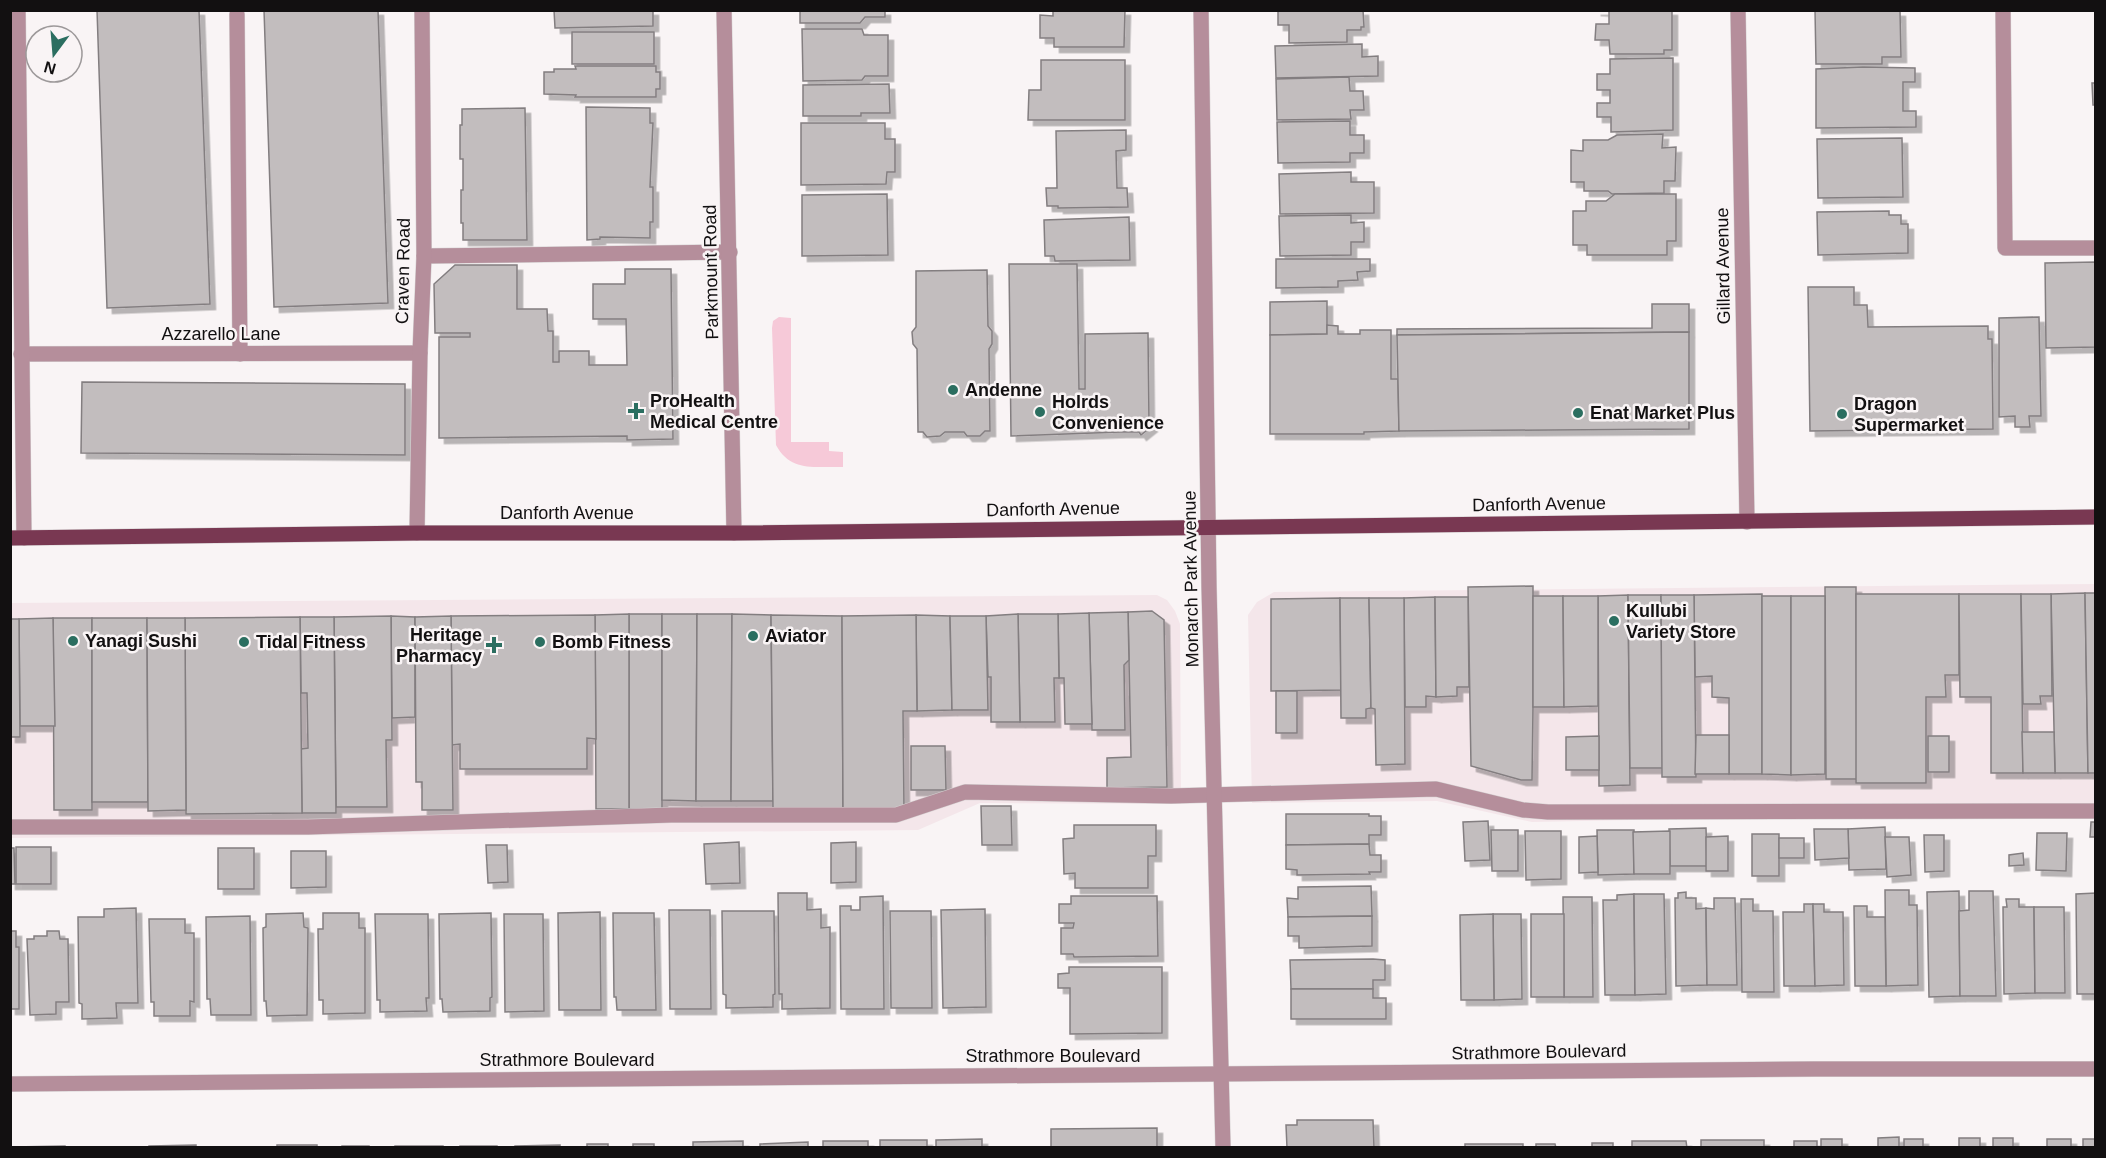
<svg xmlns="http://www.w3.org/2000/svg" width="2106" height="1158" viewBox="0 0 2106 1158" font-family="Arial,sans-serif">
  <style>
    .built { fill: #f4e6ea }
    .green { fill: #f6c9d8 }
    .building { fill: #c2bdbe; stroke: #837e80; stroke-width: 1.5; filter: url(#shadow) }
    .lines { fill: none; stroke-linecap: round; stroke-linejoin: round }
    .service-casing { stroke: #d4d0d1; stroke-width: 16 }
    .minor-casing { stroke: #d4d0d1; stroke-width: 16 }
    .primary-casing { stroke: #d4d0d1; stroke-width: 16 }
    .service { stroke: #b58e9b; stroke-width: 15 }
    .minor { stroke: #b58e9b; stroke-width: 15 }
    .primary { stroke: #793852; stroke-width: 15 }
    .poi-dot { fill: #2b6e60; stroke: #f9f4f5; stroke-width: 2 }
    .labels { text-anchor: middle; stroke-width: 5; stroke-linejoin: round; paint-order: stroke }
    .street-label { font-size: 18px; fill: #121011; stroke: #f9f4f5 }
    .poi-label { font-size: 18px; font-weight: bold; fill: #121011; stroke: #f9f4f5; text-anchor: start }
  </style>
  <defs>
    <filter id="shadow"><feDropShadow dx="5.5" dy="5.5" stdDeviation="0" flood-color="#0004"/></filter>
  </defs>
  <rect width="100%" height="100%" fill="#f9f4f5"/>
  <g class="built">
    <polygon points="2095,584 2095,818 1925,814 1532,822 1437,801 1252,803 1248,615 1257,602 1274,592"/>
    <polygon points="1157,595 1167,600 1175,611 1180,624 1181,804 980,803 918,830 11,838 10,603"/>
  </g>
  <path class="green" d="M779,317l12,1v124h38v9l14,1v15c-27,-1 -52,6 -67,-22l-4,-117 1,-7z"/>
  <g class="building">
    <polygon points="97,10 199,10 210,304 107,308"/>
    <polygon points="264,10 378,10 388,303 274,307"/>
    <polygon points="554,10 653,10 653,26 555,28"/>
    <polygon points="800,10 885,10 885,17 865,17 860,23 800,23"/>
    <polygon points="1053,10 1125,10 1124,47 1054,47 1054,38 1040,38 1040,15 1053,16"/>
    <polygon points="1278,10 1363,10 1364,27 1361,27 1361,30 1347,30 1347,42 1289,43 1289,25 1278,25"/>
    <polygon points="1595,10 1672,10 1672,50 1664,50 1664,54 1610,54 1609,40 1595,40 1596,24 1609,24 1609,11"/>
    <polygon points="1815,10 1900,11 1901,57 1882,57 1882,64 1816,64"/>
    <polygon points="802,29 862,29 864,35 888,35 888,76 865,76 862,80 803,81"/>
    <rect x="572" y="32" width="82" height="32"/>
    <polygon points="1362,44 1362,57 1378,56 1378,76 1276,78 1275,46"/>
    <polygon points="1673,58 1673,130 1611,132 1611,117 1597,117 1597,103 1610,103 1610,90 1597,90 1597,74 1610,74 1610,59"/>
    <polygon points="1041,60 1125,60 1125,120 1028,120 1029,90 1041,90"/>
    <polygon points="575,66 656,66 656,72 660,72 660,89 656,89 656,97 575,97 576,95 544,94 544,72 554,72 554,69 576,69"/>
    <polygon points="1863,67 1915,68 1915,82 1903,82 1903,111 1916,111 1916,127 1816,128 1816,69"/>
    <polygon points="1349,77 1350,91 1363,91 1364,110 1350,110 1351,119 1277,120 1276,79"/>
    <polygon points="2092,83 2096,83 2096,105 2093,105"/>
    <polygon points="889,84 890,113 861,113 861,116 803,116 803,85"/>
    <polygon points="586,107 650,108 650,123 653,123 650,187 653,187 653,222 650,222 650,238 600,237 600,239 587,240"/>
    <polygon points="525,108 527,240 463,240 463,223 461,223 461,190 463,190 463,159 460,159 460,125 462,125 462,109"/>
    <polygon points="1350,121 1350,135 1364,135 1364,153 1350,153 1350,162 1278,163 1277,122"/>
    <polygon points="801,123 885,123 885,139 895,139 895,172 887,172 886,184 801,185"/>
    <polygon points="1126,130 1126,150 1116,151 1117,188 1127,188 1128,207 1058,208 1058,206 1047,206 1046,188 1057,188 1056,131"/>
    <polygon points="1663,134 1662,148 1676,147 1675,181 1664,181 1664,193 1612,194 1608,191 1584,191 1584,182 1571,182 1571,150 1583,151 1583,140 1608,140 1617,135"/>
    <polygon points="1902,138 1903,197 1818,198 1817,139"/>
    <polygon points="1351,172 1351,182 1374,182 1374,213 1280,214 1279,174"/>
    <polygon points="887,194 888,255 802,256 802,195"/>
    <polygon points="1615,194 1676,194 1676,241 1667,241 1667,255 1587,255 1587,245 1573,245 1573,211 1586,211 1586,201 1606,201"/>
    <polygon points="1889,211 1889,215 1901,215 1901,224 1908,224 1908,253 1818,255 1817,212"/>
    <polygon points="1351,215 1351,223 1364,222 1364,242 1351,242 1351,255 1280,256 1279,216"/>
    <polygon points="1129,217 1130,260 1055,261 1054,256 1045,256 1044,220"/>
    <polygon points="1276,259 1370,259 1370,271 1357,272 1358,280 1338,281 1338,287 1276,288"/>
    <polygon points="2096,262 2096,347 2046,348 2045,263"/>
    <polygon points="1009,264 1077,264 1079,389 1085,389 1085,334 1148,333 1149,422 1152,426 1141,435 1139,432 1121,432 1011,436"/>
    <polygon points="455,265 517,265 517,309 547,309 548,331 553,331 553,362 559,362 559,351 589,351 589,365 627,365 626,319 593,319 593,284 625,284 625,269 671,269 673,439 627,440 627,436 439,438 439,337 470,337 470,333 435,333 434,284"/>
    <polygon points="987,270 988,326 992,331 992,344 989,349 990,431 985,431 980,436 967,436 964,432 945,432 940,436 927,437 923,432 918,432 917,349 913,344 912,332 916,327 916,271"/>
    <polygon points="1808,287 1854,287 1854,305 1867,305 1868,327 1988,326 1988,339 1992,339 1993,429 1810,431"/>
    <polygon points="1327,301 1327,334 1270,335 1270,302"/>
    <polygon points="1652,304 1689,304 1689,332 1397,335 1397,329 1652,328"/>
    <polygon points="2039,317 2041,416 2029,416 2030,427 2015,427 2015,416 1999,417 1999,318"/>
    <polygon points="1327,325 1338,326 1338,334 1360,334 1360,330 1391,330 1391,379 1398,379 1399,431 1364,432 1364,434 1270,434 1270,335 1327,334"/>
    <polygon points="1689,332 1689,429 1399,431 1397,335"/>
    <polygon points="82,382 405,384 405,455 81,453"/>
    <polygon points="1533,586 1533,707 1532,780 1521,780 1471,766 1468,587"/>
    <polygon points="1825,587 1856,587 1857,779 1826,779"/>
    <polygon points="2085,593 2088,773 2055,773 2051,594"/>
    <polygon points="2085,593 2096,593 2096,773 2088,773"/>
    <polygon points="1762,594 1762,774 1729,774 1729,698 1712,697 1712,676 1695,677 1694,595"/>
    <polygon points="1856,594 1959,594 1959,675 1945,675 1946,697 1926,697 1926,783 1856,783"/>
    <polygon points="1959,594 2021,594 2023,773 1991,773 1991,697 1960,697"/>
    <polygon points="2021,594 2051,594 2052,696 2040,696 2041,704 2023,704"/>
    <polygon points="1628,595 1630,785 1599,786 1598,596"/>
    <polygon points="1628,595 1661,595 1663,768 1630,768"/>
    <polygon points="1661,595 1694,595 1696,777 1662,777"/>
    <polygon points="1533,596 1563,596 1564,707 1533,707"/>
    <polygon points="1563,596 1598,596 1598,706 1564,707"/>
    <polygon points="1762,596 1791,596 1791,775 1762,774"/>
    <polygon points="1791,596 1825,596 1825,774 1791,775"/>
    <polygon points="1435,597 1436,697 1426,696 1426,707 1405,707 1404,598"/>
    <polygon points="1435,597 1468,597 1469,687 1457,687 1457,696 1436,697"/>
    <polygon points="1340,598 1341,690 1271,691 1271,599"/>
    <polygon points="1340,598 1369,598 1371,708 1366,709 1366,718 1341,718"/>
    <polygon points="1369,598 1404,598 1405,764 1376,765 1375,709 1371,708"/>
    <polygon points="1152,611 1164,620 1167,787 1107,788 1107,758 1131,757 1128,612"/>
    <polygon points="1128,612 1129,660 1124,665 1125,730 1092,730 1089,613"/>
    <polygon points="1089,613 1092,724 1065,724 1064,678 1059,678 1058,614"/>
    <rect x="629" y="614" width="33" height="195"/>
    <polygon points="629,614 629,809 596,809 595,615"/>
    <polygon points="662,614 697,614 696,801 662,800"/>
    <polygon points="697,614 732,614 731,801 696,801"/>
    <polygon points="732,614 771,615 773,801 731,801"/>
    <polygon points="1018,614 1058,614 1059,678 1054,678 1055,722 1020,722"/>
    <polygon points="1018,614 1020,722 991,722 991,677 988,677 986,616"/>
    <polygon points="595,615 596,739 587,738 587,769 460,769 460,744 452,745 451,616"/>
    <polygon points="771,615 842,616 843,809 773,811"/>
    <polygon points="916,615 950,616 952,710 917,711"/>
    <polygon points="916,615 917,711 903,711 904,809 843,809 842,616"/>
    <polygon points="391,616 415,617 415,717 392,718"/>
    <polygon points="391,616 392,740 386,740 387,807 336,807 334,617"/>
    <polygon points="451,616 453,810 422,810 422,782 416,782 415,617"/>
    <polygon points="950,616 986,616 988,710 952,710"/>
    <polygon points="300,617 334,617 336,813 302,813 301,749 308,748 307,693 301,693"/>
    <polygon points="300,617 302,813 186,814 185,618"/>
    <polygon points="53,618 92,618 92,810 54,810"/>
    <polygon points="53,618 55,726 20,726 19,619"/>
    <polygon points="92,618 147,618 148,802 92,802"/>
    <polygon points="147,618 185,618 186,810 148,811"/>
    <polygon points="10,619 19,619 20,737 10,737"/>
    <rect x="1276" y="691" width="21" height="42"/>
    <polygon points="2022,732 2054,732 2055,773 2023,773"/>
    <polygon points="1696,735 1729,735 1729,774 1695,774"/>
    <polygon points="1599,736 1599,770 1566,770 1566,737"/>
    <rect x="1928" y="736" width="21" height="36"/>
    <polygon points="911,746 945,746 946,790 911,790"/>
    <polygon points="981,806 1011,806 1012,845 982,845"/>
    <polygon points="1286,814 1369,814 1369,816 1381,816 1381,835 1369,835 1369,844 1286,845"/>
    <polygon points="1488,821 1490,860 1465,861 1463,822"/>
    <polygon points="2091,822 2096,822 2096,837 2090,837"/>
    <polygon points="1074,825 1156,825 1156,856 1148,856 1148,888 1075,888 1075,873 1064,874 1063,839 1074,838"/>
    <polygon points="1885,827 1886,869 1849,870 1848,829"/>
    <polygon points="1706,828 1707,866 1670,866 1669,829"/>
    <polygon points="1814,829 1848,829 1849,858 1815,860"/>
    <polygon points="1491,830 1518,830 1518,871 1492,871"/>
    <polygon points="1597,830 1634,830 1634,874 1598,875"/>
    <polygon points="1525,831 1561,831 1561,879 1526,880"/>
    <polygon points="1670,831 1670,874 1634,874 1633,832"/>
    <polygon points="2037,833 2067,833 2066,871 2036,870"/>
    <rect x="1752" y="834" width="27" height="42"/>
    <polygon points="1924,835 1944,835 1944,871 1925,872"/>
    <polygon points="1597,836 1598,872 1579,873 1579,837"/>
    <polygon points="1728,836 1728,871 1706,871 1706,837"/>
    <polygon points="1885,837 1909,837 1911,875 1887,877"/>
    <rect x="1779" y="838" width="25" height="20"/>
    <polygon points="739,842 740,883 706,884 704,844"/>
    <polygon points="856,842 856,882 831,883 831,843"/>
    <polygon points="1369,844 1370,855 1381,855 1381,872 1369,872 1370,874 1297,875 1297,870 1286,869 1286,845"/>
    <polygon points="486,845 507,845 508,882 488,883"/>
    <rect x="16" y="847" width="35" height="37"/>
    <polygon points="10,848 14,848 15,884 10,884"/>
    <rect x="218" y="848" width="36" height="41"/>
    <polygon points="291,851 326,851 326,887 291,888"/>
    <polygon points="2023,853 2024,865 2009,866 2009,855"/>
    <polygon points="1371,886 1372,916 1288,917 1287,898 1298,899 1298,887"/>
    <polygon points="1885,890 1909,890 1909,905 1917,905 1918,985 1886,986"/>
    <polygon points="1959,891 1960,996 1929,997 1927,892"/>
    <polygon points="1969,891 1993,891 1996,996 1960,996 1959,911 1969,910"/>
    <polygon points="1686,892 1686,898 1696,898 1696,909 1706,908 1707,985 1676,986 1675,898 1678,898 1678,893"/>
    <polygon points="778,893 807,893 807,910 821,909 821,928 830,927 830,1008 782,1009 782,994 779,994"/>
    <polygon points="2096,893 2096,994 2077,994 2076,894"/>
    <polygon points="1634,894 1635,995 1605,995 1603,900 1617,900 1617,895"/>
    <polygon points="1634,894 1664,894 1666,994 1635,995"/>
    <polygon points="883,896 884,1009 841,1009 840,906 851,906 851,910 860,910 860,897"/>
    <polygon points="1071,896 1157,896 1158,956 1074,957 1073,954 1061,954 1061,928 1073,928 1074,923 1059,923 1059,904 1071,904"/>
    <polygon points="1563,897 1592,897 1593,997 1564,997"/>
    <polygon points="1714,898 1735,898 1737,985 1707,985 1706,908 1714,909"/>
    <polygon points="1741,899 1753,899 1753,911 1773,911 1774,992 1742,992"/>
    <polygon points="2006,899 2019,899 2019,907 2034,907 2035,993 2004,994 2003,907 2007,907"/>
    <polygon points="1804,904 1813,904 1815,986 1784,986 1783,912 1804,912"/>
    <polygon points="1813,904 1824,904 1824,912 1843,912 1844,985 1815,986"/>
    <polygon points="1854,906 1867,906 1867,917 1885,917 1886,986 1855,986"/>
    <polygon points="2034,907 2064,907 2065,993 2035,993"/>
    <polygon points="136,908 138,1003 116,1003 117,1018 82,1019 82,1004 79,1003 78,917 104,917 104,909"/>
    <polygon points="985,909 986,1007 943,1008 941,910"/>
    <polygon points="669,910 710,910 711,1009 670,1009"/>
    <polygon points="722,911 774,911 775,994 773,995 773,1007 726,1008 726,995 723,994"/>
    <polygon points="890,911 931,911 932,1008 891,1008"/>
    <polygon points="600,912 601,1010 559,1010 558,913"/>
    <polygon points="303,913 304,927 308,928 307,1015 267,1016 266,1001 264,1001 263,928 266,927 266,914"/>
    <polygon points="323,913 359,913 359,928 365,928 365,1013 323,1014 323,1000 319,1000 318,929 323,929"/>
    <polygon points="491,913 492,997 490,998 490,1011 443,1012 442,999 440,999 439,914"/>
    <polygon points="613,913 654,913 656,1010 617,1010 616,997 614,997"/>
    <polygon points="375,914 428,914 429,998 426,998 427,1011 380,1012 380,1000 377,1000"/>
    <polygon points="504,914 543,914 544,1011 505,1012"/>
    <polygon points="1493,914 1521,914 1522,999 1494,1000"/>
    <polygon points="1493,914 1494,1000 1461,1000 1460,915"/>
    <rect x="1531" y="914" width="33" height="83"/>
    <polygon points="250,916 251,1015 211,1015 210,999 207,999 206,917"/>
    <polygon points="1372,916 1372,946 1299,948 1299,936 1288,936 1288,917"/>
    <polygon points="149,919 185,919 185,933 194,933 194,1002 190,1001 190,1016 154,1016 154,1002 151,1002"/>
    <polygon points="10,931 16,931 16,947 19,947 19,1009 10,1009"/>
    <polygon points="47,931 59,931 60,939 68,939 69,1002 56,1002 56,1014 30,1015 27,939 34,939 34,936 47,936"/>
    <polygon points="1373,959 1385,960 1385,980 1373,980 1373,989 1291,989 1290,960"/>
    <polygon points="1069,967 1162,967 1162,1033 1070,1034 1070,988 1058,988 1058,974 1069,973"/>
    <polygon points="1291,989 1373,989 1373,998 1386,998 1386,1019 1291,1019"/>
    <polygon points="1297,1120 1373,1120 1374,1148 1287,1148 1286,1125 1297,1125"/>
    <polygon points="1157,1128 1157,1148 1051,1148 1051,1129"/>
    <polygon points="1899,1137 1899,1148 1878,1148 1878,1138"/>
    <rect x="1959" y="1138" width="21" height="10"/>
    <rect x="1993" y="1138" width="20" height="10"/>
    <polygon points="982,1139 982,1148 936,1148 936,1140"/>
    <rect x="1821" y="1139" width="21" height="9"/>
    <rect x="1904" y="1139" width="19" height="9"/>
    <rect x="2047" y="1139" width="24" height="9"/>
    <rect x="2083" y="1139" width="13" height="9"/>
    <rect x="880" y="1140" width="47" height="8"/>
    <rect x="1701" y="1140" width="63" height="8"/>
    <polygon points="743,1141 743,1148 693,1148 693,1142"/>
    <rect x="823" y="1141" width="45" height="7"/>
    <polygon points="1632,1141 1686,1141 1687,1148 1632,1148"/>
    <rect x="1794" y="1141" width="23" height="7"/>
    <polygon points="808,1142 808,1148 760,1148 760,1144"/>
    <rect x="1592" y="1143" width="21" height="5"/>
    <rect x="587" y="1144" width="21" height="4"/>
    <rect x="633" y="1144" width="21" height="4"/>
    <rect x="1465" y="1144" width="58" height="4"/>
    <polygon points="1536,1144 1555,1144 1556,1148 1536,1148"/>
    <polygon points="196,1145 196,1148 149,1148 149,1146"/>
    <rect x="277" y="1145" width="40" height="3"/>
    <polygon points="560,1145 560,1148 515,1148 515,1146"/>
    <polygon points="65,1146 65,1148 13,1148 13,1147"/>
    <rect x="342" y="1146" width="27" height="2"/>
    <rect x="395" y="1146" width="48" height="2"/>
    <rect x="460" y="1146" width="37" height="2"/>
  </g>
  <g class="lines">
    <g class="service-casing">
      <g id="service">
        <polyline points="2003,10 2005,248 2096,248"/>
        <polyline points="237,14 240,354"/>
        <polyline points="424,256 730,252"/>
        <polyline points="21,354 420,353"/>
        <polyline points="10,827 308,827 671,815 896,815 965,792 1171,796 1436,789 1523,810 1548,812 2096,811"/>
      </g>
    </g>
    <g class="minor-casing">
      <g id="minor">
        <polyline points="18,10 24,538"/>
        <polyline points="724,10 734,533"/>
        <polyline points="1201,10 1209,587 1223,1148"/>
        <polyline points="1738,10 1747,522"/>
        <polyline points="417,533 420,353 424,256 422,10"/>
        <polyline points="10,1084 1815,1069 2096,1069"/>
      </g>
    </g>
    <g class="primary-casing">
      <polyline id="primary" points="10,538 417,533 734,533 2096,517"/>
    </g>
    <use href="#service" class="service"/>
    <use href="#minor" class="minor"/>
    <use href="#primary" class="primary"/>
  </g>
  <g class="poi-dot">
    <circle cx="953" cy="390" r="6"/>
    <path d="M633 402h6v6h6v6h-6v6h-6v-6h-6v-6h6z"/>
    <circle cx="1040" cy="412" r="6"/>
    <circle cx="1578" cy="413" r="6"/>
    <circle cx="1842" cy="414" r="6"/>
    <circle cx="1614" cy="621" r="6"/>
    <circle cx="753" cy="636" r="6"/>
    <circle cx="73" cy="641" r="6"/>
    <circle cx="244" cy="642" r="6"/>
    <circle cx="540" cy="642" r="6"/>
    <path d="M491 636h6v6h6v6h-6v6h-6v-6h-6v-6h6z"/>
  </g>
  <g class="labels">
    <g class="street-label">
      <text transform="translate(1723 266) rotate(-91)" y="6">Gillard Avenue</text>
      <text transform="translate(403 271) rotate(-89)" y="6">Craven Road</text>
      <text transform="translate(711 272) rotate(-91)" y="6">Parkmount Road</text>
      <text x="221" y="340">Azzarello Lane</text>
      <text transform="translate(1539 504) rotate(-1)" y="6">Danforth Avenue</text>
      <text transform="translate(1053 509) rotate(-1)" y="6">Danforth Avenue</text>
      <text x="567" y="519">Danforth Avenue</text>
      <text transform="translate(1191 579) rotate(-91)" y="6">Monarch Park Avenue</text>
      <text transform="translate(1539 1052) rotate(-1)" y="6">Strathmore Boulevard</text>
      <text x="1053" y="1062">Strathmore Boulevard</text>
      <text x="567" y="1066">Strathmore Boulevard</text>
    </g>
    <g class="poi-label">
      <text x="965" y="396">Andenne</text>
      <text x="650" y="407">ProHealth<tspan x="650" dy="21">Medical Centre</tspan></text>
      <text x="1052" y="408">Holrds<tspan x="1052" dy="21">Convenience</tspan></text>
      <text x="1854" y="410">Dragon<tspan x="1854" dy="21">Supermarket</tspan></text>
      <text x="1590" y="419">Enat Market Plus</text>
      <text x="1626" y="617">Kullubi<tspan x="1626" dy="21">Variety Store</tspan></text>
      <text x="482" y="641" text-anchor="end">Heritage<tspan x="482" dy="21">Pharmacy</tspan></text>
      <text x="765" y="642">Aviator</text>
      <text x="85" y="647">Yanagi Sushi</text>
      <text x="256" y="648">Tidal Fitness</text>
      <text x="552" y="648">Bomb Fitness</text>
    </g>
  </g>
  <rect width="2106" height="1158" fill="none" stroke="#121011" stroke-width="24"/>
  <g transform="translate(54 54) rotate(196)"><circle r="28" fill="#f9f4f5" stroke="#9d999a" stroke-width="1.5"/>
  <path d="M0-4.5L10 22L0 15L-10 22Z" fill="#2b6e60"/>
  <text y="-9" font-size="16" font-weight="bold" text-anchor="middle" fill="#121011">N</text>
  </g>
</svg>
